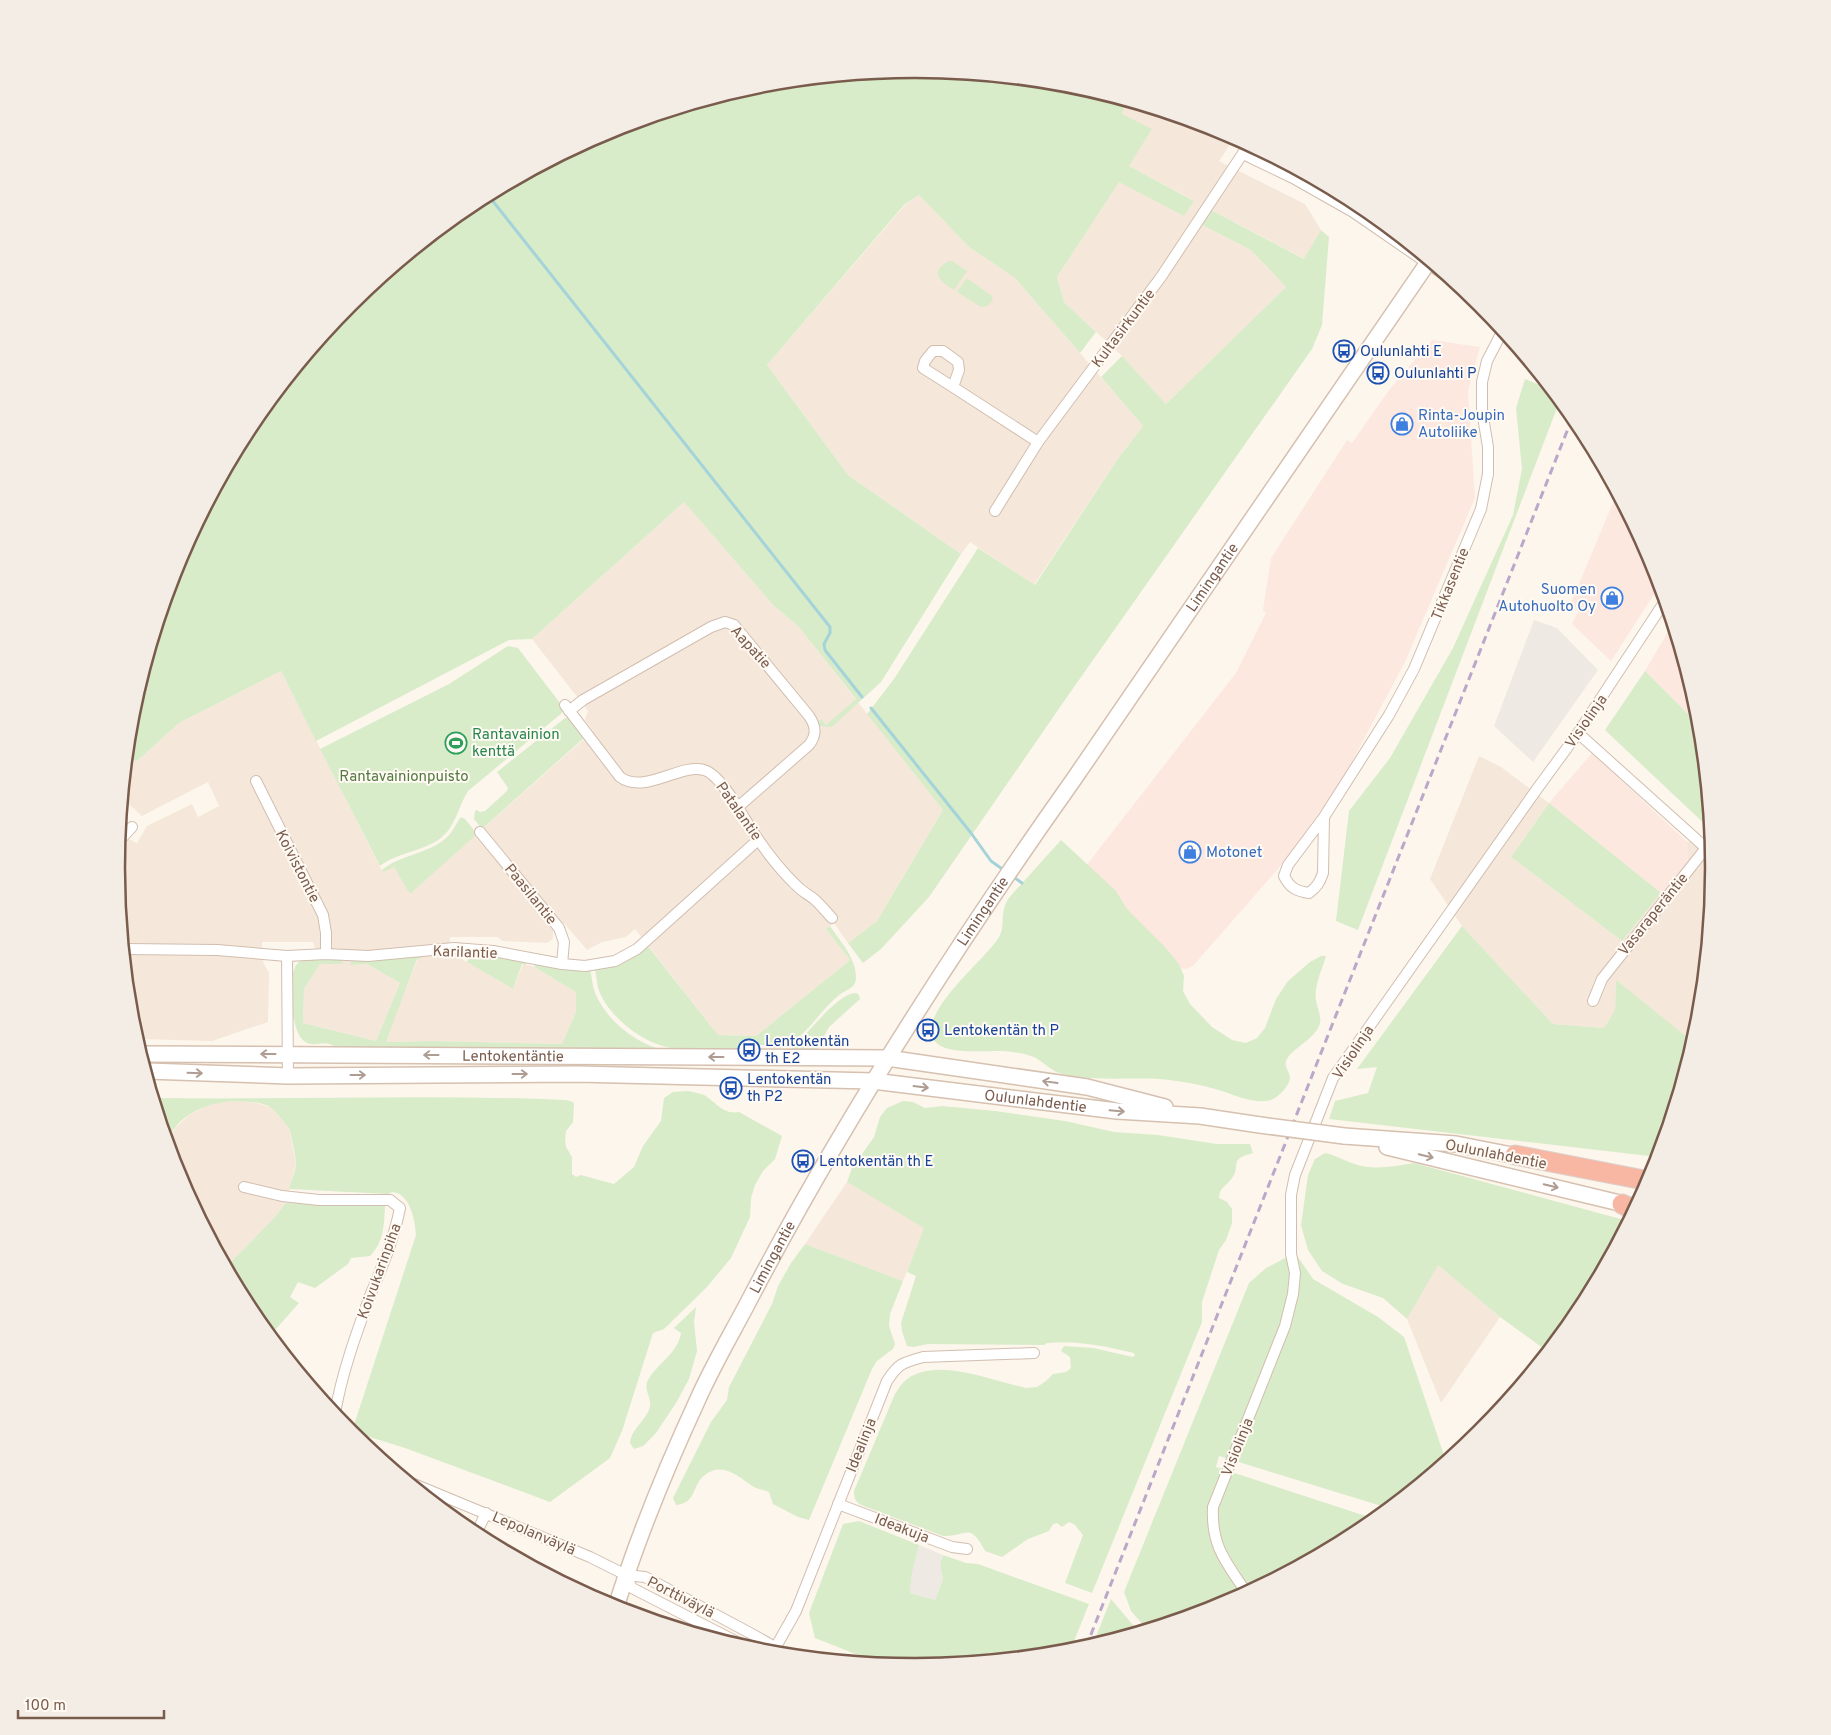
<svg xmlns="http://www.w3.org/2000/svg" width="1831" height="1735" viewBox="0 0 1831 1735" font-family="Overpass,sans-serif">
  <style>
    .residential { fill: #f5e8da }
    .commercial { fill: #fde8e0 }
    .industrial { fill: #efe9e4 }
    .green { fill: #d8ecc9 }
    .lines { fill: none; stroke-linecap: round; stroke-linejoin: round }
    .stream { stroke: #a5d3da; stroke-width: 3 }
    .street-casing { stroke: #d1beb0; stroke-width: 12 }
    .secondary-casing { stroke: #d6c0b0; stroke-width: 18 }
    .highway-casing { stroke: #dad1cd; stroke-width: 21 }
    .street { stroke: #fff; stroke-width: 10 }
    .secondary { stroke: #fff; stroke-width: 15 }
    .highway { stroke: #f7b7a3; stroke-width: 19 }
    .rail { stroke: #b9a8c9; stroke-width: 3; stroke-dasharray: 8 5; stroke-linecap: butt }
    .secondary-bridge-casing { stroke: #d6c0b0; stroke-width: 18; stroke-linecap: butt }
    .secondary-bridge { stroke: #fff; stroke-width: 15 }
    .oneway { stroke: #af9d94 }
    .labels { text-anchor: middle; stroke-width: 4; stroke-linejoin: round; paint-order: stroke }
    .street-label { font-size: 15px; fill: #7a5c4d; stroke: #fffaf3 }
    .transit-label { font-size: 15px; fill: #164399; stroke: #fffaf3; text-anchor: start }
    .shop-label { font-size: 15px; fill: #366cbe; stroke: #fffaf3; text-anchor: start }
    .leisure-label { font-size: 15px; fill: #27864d; stroke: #fffaf3; text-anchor: start }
    .park-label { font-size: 15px; fill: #537a41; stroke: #fffaf3 }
    .rim { fill: none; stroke: #7a5c4d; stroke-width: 2.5 }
  </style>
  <rect width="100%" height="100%" fill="#fdf6ec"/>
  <g class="residential">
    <polygon points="1126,101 1221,130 1235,137 1219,161 1305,204 1321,230 1305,259 1211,210 1202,225 1251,250 1286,287 1166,404 1122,356 1064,302 1057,277 1119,181 1184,215 1193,200 1129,166 1122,113"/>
    <polygon points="919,195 969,247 1015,278 1143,426 1117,460 1034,585 970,542 961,554 848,475 767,365 905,205"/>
    <polygon points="684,502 774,606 798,626 943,810 877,921 848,943 834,923 826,929 850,960 756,1036 718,1035 635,929 626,937 602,942 587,950 564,923 553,931 553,939 547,943 502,941 498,937 450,937 450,952 513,989 523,964 532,966 576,992 576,1012 562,1044 431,1041 385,1042 418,958 421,955 392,959 369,960 350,965 367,964 400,983 376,1041 303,1023 304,989 320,963 313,942 262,942 263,962 269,973 268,1022 212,1041 137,1039 132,1023 117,867 120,835 137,843 147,826 192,804 198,817 219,806 208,782 142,816 130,805 122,818 127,760 137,761 179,723 281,671 378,863 383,872 394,866 410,893 593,731 585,720 588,711 532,639"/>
    <polygon points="1479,756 1501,767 1549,803 1511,857 1622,941 1688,860 1686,841 1712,848 1714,868 1699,1022 1687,1037 1616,981 1615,1010 1604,1028 1553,1024 1462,926 1430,879"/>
    <polygon points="240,1101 257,1103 272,1108 289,1128 296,1163 286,1203 274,1218 227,1266 177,1173 168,1141 175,1128 189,1115 207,1106 222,1102"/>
    <polygon points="847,1182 925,1228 903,1281 805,1244"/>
    <polygon points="1437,1264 1500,1317 1441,1403 1407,1319"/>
  </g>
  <g class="commercial">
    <polygon points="1432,340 1480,347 1468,391 1475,498 1405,662 1340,784 1284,862 1193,966 1185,969 1173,967 1082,871 1236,673 1266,613 1263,610 1271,558 1347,440 1352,443 1389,390"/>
    <polygon points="1617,493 1654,562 1660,585 1611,661 1572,624 1578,612 1571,603"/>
    <polygon points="1672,625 1699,712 1700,726 1645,671"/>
    <polygon points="1592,753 1686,841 1688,860 1661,893 1549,803"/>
  </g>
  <g class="industrial">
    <polygon points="1534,620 1557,628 1598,670 1533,762 1494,726"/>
    <polygon points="919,1545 943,1555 940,1565 943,1579 935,1600 910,1593 912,1573"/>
  </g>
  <g class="green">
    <polygon points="915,69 1072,84 1126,101 1122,114 1152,129 1129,166 1194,201 1184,216 1119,182 1057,277 1064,302 1096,332 1080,353 1015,278 969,247 919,195 904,205 767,365 848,475 961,554 881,682 832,727 820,726 818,722 821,719 826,725 856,699 798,626 774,606 684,502 532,639 509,640 316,741 281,671 179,723 137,761 127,760 132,711 178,562 252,423 351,302 472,203 610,129 760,84"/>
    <polygon points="1211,210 1304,259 1321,230 1329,237 1322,325 1312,349 1067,697 929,897 881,949 863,963 848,943 877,921 943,810 867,714 894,679 978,548 1035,585 1117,460 1143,426 1101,377 1122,356 1166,404 1286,287 1251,250 1202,225"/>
    <path d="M949,261h3l15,10 -13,19c-13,-8 -26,-18 -5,-29z"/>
    <polygon points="967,278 992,296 993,299 988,306 981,307 957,292"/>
    <polygon points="1525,379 1552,390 1560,400 1358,930 1336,921 1349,811 1390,758 1453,648 1513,515 1522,469 1516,408"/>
    <path d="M508,646l10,2 45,59 -1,6 -94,78c-9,14 -12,34 -25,45 -16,15 -45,16 -63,30l-60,-117 129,-65z"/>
    <polygon points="1645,671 1700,726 1711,830 1605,730"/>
    <polygon points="569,717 585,737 482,829 474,819 475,811 477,810 480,812 485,811 507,791 508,788 497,772 565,718"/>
    <polygon points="1549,803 1661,893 1622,941 1511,857"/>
    <path d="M461,817l4,2 12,15 -67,60 -16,-27 -11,5 -1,-2c18,-15 45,-16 63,-31 8,-6 10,-15 16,-22z"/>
    <path d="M1061,840l55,51 11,18 38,38 14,17 5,12 -1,15 7,13 22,23 20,13 14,3 11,-5 8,-10 11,-29 12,-18 22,-19 11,-6h5c-4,14 -12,29 -10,44 1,9 7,17 3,26 -7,15 -26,22 -32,33 -4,7 2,11 3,18 0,8 -9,17 -15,21 -14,9 -41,-3 -56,-8 -20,-6 -39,-9 -60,-11 -33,-2 -68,3 -100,-6 -8,-3 -15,-10 -23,-15 -10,-5 -22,-6 -33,-7 -17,-1 -65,6 -71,-15 -8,-28 50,-74 65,-96 10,-13 2,-25 10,-39 5,-8 12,-14 18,-21 12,-13 24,-27 36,-40z"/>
    <path d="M830,926c10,15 26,32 26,51 0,10 -7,12 -14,16 -20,14 -34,42 -56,53 -6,3 -13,2 -19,2v-3h-7v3h-87c-29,-3 -66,-32 -75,-60 -1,-6 -2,-13 -3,-19l52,-24 71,90 38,1 94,-76 -24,-31z"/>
    <polygon points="1462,926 1553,1024 1604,1028 1615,1010 1616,980 1687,1037 1699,1022 1658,1157 1329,1119 1335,1101 1368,1093 1377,1067 1357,1069"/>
    <polygon points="470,954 492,955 526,961 526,965 522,964 513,989 467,962"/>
    <path d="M421,955l1,3 -5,1 -31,83 45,-1 131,3 14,-32v-20l-42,-25 3,-4 53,6c2,8 2,16 5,24 12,28 41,51 71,58h-297l-35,-5c-11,-7 -22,4 -32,-7 -11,-10 -16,-69 -3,-77 9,-6 32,-3 42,-3l2,5h-23l-16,25 -1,34 73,18 24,-58 -33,-19 -17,1 2,-5 40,-1z"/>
    <path d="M856,993l3,2 1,4 -31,28 -15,28 -22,-1v-7c16,-12 45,-54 64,-54z"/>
    <path d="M688,1091c5,1 11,2 16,4 12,7 19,20 35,17l43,24 -7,23 -12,12 -8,14 -4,13 -1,19 -19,41 -24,29 -43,42 -11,4 -31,98 -12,27 -60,44 -145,-54 -45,-14 -7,-6 63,-193c-1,-15 -6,-42 -24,-43l-4,2 -99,-5c2,-8 7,-18 7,-26 0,-6 -5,-29 -7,-35 -2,-2 -15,-19 -18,-20 -5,-4 -15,-6 -22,-6 -29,-4 -71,8 -81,39l-13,-43c137,2 274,-4 411,2l7,2 1,2 -1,18 -7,9 -1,8 1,8 6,10v17l4,3 5,-2 33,9 20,-17 9,-21 18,-25 3,-23 9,-6z"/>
    <path d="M903,1101l10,1 12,6 17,-2 53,5 70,10 49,11 44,3 59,9h33l3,9c-26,7 -11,12 -21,25 -6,9 -12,8 -13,20l8,4 5,7v14l-6,17 -7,10 -17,52v20l-110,271 -27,-10 18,-48 -8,-10 -6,-3 -7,5 -5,-4 -4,1 -4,7 -21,8 -26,18 -17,-6c-16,-30 -17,-14 -42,-15l-82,-31c-6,-4 -7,-7 -7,-14l41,-97c4,-6 8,-13 15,-17 31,-19 83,4 116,11l11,-1 9,-6 7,-7 13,-2 5,-4 -1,-11 -9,-6 3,-5 29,2 40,9 2,-2 -1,-2c-30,-7 -57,-13 -87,-10l-3,2 -116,-1 -15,3 -6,-1 -5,-15 -1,-8 15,-47 -9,-4 17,-44 -77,-46 5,-14 22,-31 6,-20 7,-9z"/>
    <path d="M1325,1153c11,2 19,8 30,11 19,7 40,2 59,-1l214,58 -49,90 -32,40 -47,-34 -62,-52 -31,54 -24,-21 -40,-14 -21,-13 -14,-21 -7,-25 7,-50 7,-16z"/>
    <path d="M286,1203l99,3c-1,19 -1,36 -15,50l-19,2 -3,6 -33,24 -17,-6 -8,15 9,6 -23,26h-2l-3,6 -20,-24 -24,-45 47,-48z"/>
    <path d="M805,1244l98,37 -13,33 -1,12 6,18 -2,5 -16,12 -5,8 -63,151 -11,-3 -25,-13 -4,-12c-5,-2 -11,-3 -15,-5 -12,-7 -26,-22 -42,-16 -23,9 -12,32 -36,34l-3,-7 38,-76 16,-22 2,-13 43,-83 6,-18 13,-23z"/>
    <polygon points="1291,1255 1298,1257 1313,1279 1378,1317 1404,1337 1446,1461 1388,1508 1219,1456 1216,1467 1375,1519 1359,1532 1221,1606 1146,1628 1131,1611 1124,1592 1249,1283 1266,1268"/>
    <path d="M696,1307l-2,15 3,29 -8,28 -13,24 -20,30 -13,13 -9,3 -4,-6c1,-14 16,-22 20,-36 2,-10 -7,-17 -2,-27 9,-16 30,-27 33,-47l-7,-5z"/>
    <polygon points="859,1521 919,1545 912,1573 910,1593 935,1600 943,1579 940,1565 943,1555 966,1563 978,1564 1089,1604 1070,1651 915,1666 878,1663 815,1638 809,1613 843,1524"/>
    <polygon points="1111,1599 1138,1631 1093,1644"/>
  </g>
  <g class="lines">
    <g class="stream">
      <polyline points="488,195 830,627 830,633 824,644 825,650 862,697"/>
      <polyline points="871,708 971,833 991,861 1005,871"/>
      <polyline points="1012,876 1022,883"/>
    </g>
    <g class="street-casing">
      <g id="street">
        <polyline points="1243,154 1293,178 1353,212 1462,287"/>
        <polyline points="953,387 923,368 925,361 933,351 943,351 958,362 959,370 953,387 1038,442"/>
        <polyline points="995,511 1038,442 1161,277 1249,144"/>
        <path d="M565,705l55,72c25,18 60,-14 84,-7 15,4 33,36 41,49 14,23 31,47 51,66 5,6 12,9 18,14 7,6 12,13 18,19"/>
        <path d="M569,711l14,-11 128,-73 14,-5 9,3 75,91c7,10 8,19 0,29l-71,62"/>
        <polyline points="1578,733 1706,848 1602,979 1593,1001"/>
        <polyline points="256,781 323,915 326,933 326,954"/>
        <path d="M1324,817l-1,56c-3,9 -6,14 -14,20 -13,-2 -19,-5 -25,-17l4,-11 36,-48 65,-102 25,-46 67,-160 7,-35v-27l-6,-36v-29l5,-21 16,-31"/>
        <polyline points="480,832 559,928 564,942 562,964"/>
        <polyline points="119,841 132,827"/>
        <polyline points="125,949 217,950 287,956 326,954 368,956 454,948 493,951 562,964 585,966 615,961 637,949 758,840"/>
        <polyline points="287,956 288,1076"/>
        <path d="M244,1187l38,9 37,4h71l10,8c-6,31 -18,59 -30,88 -14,38 -28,77 -35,117"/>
        <polyline points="414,1484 590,1557 626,1575 645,1577 750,1633 775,1647 782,1653"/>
        <polyline points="838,1504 952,1547 967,1549"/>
        <polyline points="476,1534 486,1513"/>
        <polyline points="626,1575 632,1588 749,1648"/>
        <path d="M1246,1592c-20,-30 -35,-46 -33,-85l72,-181 8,-32 2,-21 -4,-19v-59l4,-20 38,-97 204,-289 41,-56 87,-132"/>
        <path d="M773,1652l23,-41 91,-230c12,-18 15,-18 36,-24l111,-4"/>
      </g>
    </g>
    <g class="secondary-casing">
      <g id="secondary">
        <path id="s1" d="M141,1054l746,4 200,29 78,20"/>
        <path id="s2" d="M147,1071l141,5 289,-2 296,7 244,30 83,5 60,9"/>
        <polyline points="1344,1136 1456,1144 1526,1158"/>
        <polyline points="1387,1147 1632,1206"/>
        <path id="s3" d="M616,1607c22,-71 51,-141 82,-208 16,-36 37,-71 55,-106 94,-179 204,-349 321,-514l355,-518"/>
      </g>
    </g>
    <g class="highway-casing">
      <g id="highway">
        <polyline points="1515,1155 1649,1181"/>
        <polyline points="1622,1204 1634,1210"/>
      </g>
    </g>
    <use href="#street" class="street"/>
    <use href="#secondary" class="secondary"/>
    <use href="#highway" class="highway"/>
    <polyline class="rail" points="1086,1647 1573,416"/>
    <g class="secondary-bridge-casing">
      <polyline id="secondary-bridge" points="1260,1125 1344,1136"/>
    </g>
    <use href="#secondary-bridge" class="secondary-bridge"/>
  </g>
  <defs><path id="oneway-shaft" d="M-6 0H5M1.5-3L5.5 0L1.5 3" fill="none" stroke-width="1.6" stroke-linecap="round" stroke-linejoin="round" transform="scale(1.25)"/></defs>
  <g class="oneway">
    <use href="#oneway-shaft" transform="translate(268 1054) rotate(-180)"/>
    <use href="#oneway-shaft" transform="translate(431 1055) rotate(-180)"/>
    <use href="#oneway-shaft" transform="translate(716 1057) rotate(-180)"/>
    <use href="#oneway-shaft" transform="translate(195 1073) rotate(2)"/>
    <use href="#oneway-shaft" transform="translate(520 1074)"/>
    <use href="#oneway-shaft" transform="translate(358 1075)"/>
    <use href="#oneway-shaft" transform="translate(1050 1082) rotate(-172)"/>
    <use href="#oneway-shaft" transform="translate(921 1087) rotate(7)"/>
    <use href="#oneway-shaft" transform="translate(1117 1111) rotate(5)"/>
    <use href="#oneway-shaft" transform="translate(1426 1156) rotate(13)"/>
    <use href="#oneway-shaft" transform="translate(1551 1186) rotate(14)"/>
  </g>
  <defs>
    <g id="bus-ring" transform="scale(1.125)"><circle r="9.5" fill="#fffaf3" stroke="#1a4fb4" stroke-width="1.5"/><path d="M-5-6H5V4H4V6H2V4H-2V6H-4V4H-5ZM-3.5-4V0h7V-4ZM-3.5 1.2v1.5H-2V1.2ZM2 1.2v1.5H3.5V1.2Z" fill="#1a4fb4"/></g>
    <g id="shop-ring" transform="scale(1.125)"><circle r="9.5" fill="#fffaf3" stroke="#3f7fe0" stroke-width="1.5"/><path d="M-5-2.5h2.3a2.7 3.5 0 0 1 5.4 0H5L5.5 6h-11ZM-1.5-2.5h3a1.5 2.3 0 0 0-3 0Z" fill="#3f7fe0"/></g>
    <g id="stadium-ring" transform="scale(1.125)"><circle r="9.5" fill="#fffaf3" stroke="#2e9e5b" stroke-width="1.5"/><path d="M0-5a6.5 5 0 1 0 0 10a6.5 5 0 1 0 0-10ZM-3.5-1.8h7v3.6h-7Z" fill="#2e9e5b"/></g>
  </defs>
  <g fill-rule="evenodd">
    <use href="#bus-ring" x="1344" y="351"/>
    <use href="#bus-ring" x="1378" y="373"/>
    <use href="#shop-ring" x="1402" y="424"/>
    <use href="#shop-ring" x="1612" y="598"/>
    <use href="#stadium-ring" x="456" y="743"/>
    <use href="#shop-ring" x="1190" y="852"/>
    <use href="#bus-ring" x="928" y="1030"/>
    <use href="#bus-ring" x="749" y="1050"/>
    <use href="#bus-ring" x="731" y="1088"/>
    <use href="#bus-ring" x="803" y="1161"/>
  </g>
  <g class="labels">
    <g class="street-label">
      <text transform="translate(1123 328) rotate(-53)" y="5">Kultasirkuntie</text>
      <text dy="5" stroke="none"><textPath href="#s3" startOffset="1194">Limingantie</textPath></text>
      <text transform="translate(1450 584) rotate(-68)" y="5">Tikkasentie</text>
      <text transform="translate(751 647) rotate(48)" y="5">Aapatie</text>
      <text transform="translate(1586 721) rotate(-55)" y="5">Visiolinja</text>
      <text transform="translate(739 811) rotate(55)" y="5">Patalantie</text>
      <text transform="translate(298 866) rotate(63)" y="5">Koivistontie</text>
      <text transform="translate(531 894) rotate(51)" y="5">Paasilantie</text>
      <text dy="5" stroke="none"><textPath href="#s3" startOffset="789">Limingantie</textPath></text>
      <text transform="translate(1653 914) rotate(-51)" y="5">Vasaraperäntie</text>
      <text transform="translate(465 952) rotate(2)" y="5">Karilantie</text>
      <text transform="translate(1353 1052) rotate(-56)" y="5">Visiolinja</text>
      <text dy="5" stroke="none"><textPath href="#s1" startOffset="372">Lentokentäntie</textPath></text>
      <text dy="5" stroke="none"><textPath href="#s2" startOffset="890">Oulunlahdentie</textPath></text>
      <text transform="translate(1496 1154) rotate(11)" y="5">Oulunlahdentie</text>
      <text dy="5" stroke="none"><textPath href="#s3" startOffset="384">Limingantie</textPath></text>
      <text transform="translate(379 1271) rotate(-70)" y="5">Koivukarinpiha</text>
      <text transform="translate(861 1445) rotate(-68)" y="5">Idealinja</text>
      <text transform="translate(1237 1447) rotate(-68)" y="5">Visiolinja</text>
      <text transform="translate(902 1528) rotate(21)" y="5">Ideakuja</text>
      <text transform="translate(534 1533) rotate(23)" y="5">Lepolanväylä</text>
      <text transform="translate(681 1597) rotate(27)" y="5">Porttiväylä</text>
    </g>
    <g class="transit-label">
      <text x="1360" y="356">Oulunlahti E</text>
      <text x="1394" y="378">Oulunlahti P</text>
      <text x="944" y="1035">Lentokentän th P</text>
      <text x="765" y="1046">Lentokentän<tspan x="765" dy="17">th E2</tspan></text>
      <text x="747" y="1084">Lentokentän<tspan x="747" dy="17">th P2</tspan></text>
      <text x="819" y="1166">Lentokentän th E</text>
    </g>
    <g class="shop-label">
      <text x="1418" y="420">Rinta-Joupin<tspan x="1418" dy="17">Autoliike</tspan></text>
      <text x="1596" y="594" text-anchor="end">Suomen<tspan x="1596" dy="17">Autohuolto Oy</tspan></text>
      <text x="1206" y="857">Motonet</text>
    </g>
    <g class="leisure-label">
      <text x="472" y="739">Rantavainion<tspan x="472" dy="17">kenttä</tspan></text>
    </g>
    <g class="park-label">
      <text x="404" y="781">Rantavainionpuisto</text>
    </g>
  </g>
  <path d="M0 0H1831V1735H0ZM125 868a790 790 0 1 1 1580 0a790 790 0 1 1-1580 0Z" fill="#f4ede6" fill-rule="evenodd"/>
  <path class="rim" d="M125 868a790 790 0 1 1 1580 0a790 790 0 1 1-1580 0Z"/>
  <path d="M18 1710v8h146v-8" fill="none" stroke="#7a5c4d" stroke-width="2.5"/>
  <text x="25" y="1710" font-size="15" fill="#7a5c4d" stroke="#fffaf3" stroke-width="4" paint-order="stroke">100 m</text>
</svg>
